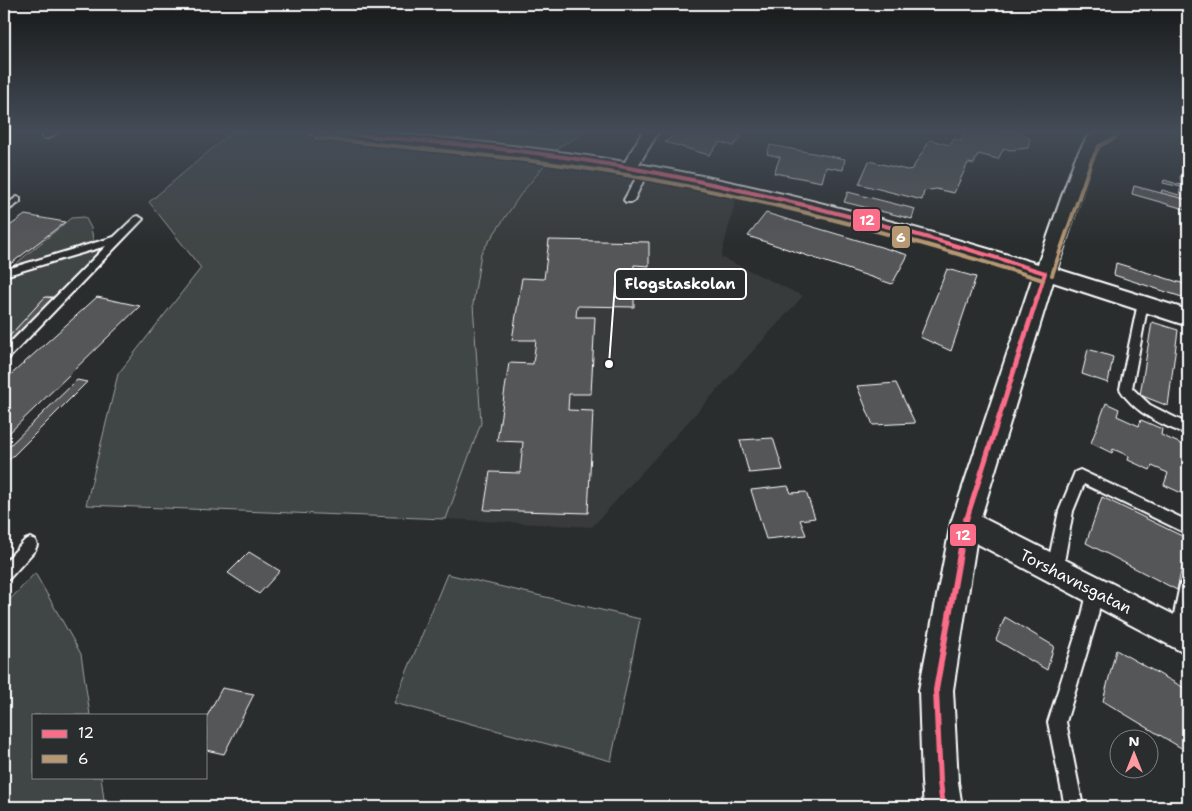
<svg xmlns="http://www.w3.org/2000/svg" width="1192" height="811" viewBox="0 0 1192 811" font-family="'Shantell Sans',sans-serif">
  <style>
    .built { fill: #373a3b }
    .green { fill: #414445; stroke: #a0a2a2 }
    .building { fill: #555758; stroke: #fff }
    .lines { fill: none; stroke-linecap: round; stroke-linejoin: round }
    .service-casing { stroke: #fff; stroke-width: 4 }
    .minor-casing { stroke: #fff; stroke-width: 4 }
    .service { fill: #2a2d2e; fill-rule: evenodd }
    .minor { fill: #2a2d2e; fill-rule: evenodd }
    .bus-1-far2-casing { stroke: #2a2d2e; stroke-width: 7 }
    .bus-1-far1-casing { stroke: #2a2d2e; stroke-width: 9 }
    .bus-1-casing { stroke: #2a2d2e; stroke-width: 10 }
    .bus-2-casing { stroke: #2a2d2e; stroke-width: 7 }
    .bus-1-far2 { stroke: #fb6d88; stroke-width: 4 }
    .bus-1-far1 { stroke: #fb6d88; stroke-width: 5 }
    .bus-1 { stroke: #fb6d88; stroke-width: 6 }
    .bus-2 { stroke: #b79873; stroke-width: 4 }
    .labels { text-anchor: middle; stroke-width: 5; stroke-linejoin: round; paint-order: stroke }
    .near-street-label { font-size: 16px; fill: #fff; stroke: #2a2d2e }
    .leader { fill: none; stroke: #fff; stroke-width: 2 }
    .callout-dot { fill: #fff; stroke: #2a2d2e; stroke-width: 2 }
    .callout { fill: #2a2d2e; stroke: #fff; stroke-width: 2 }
    .callout-label { font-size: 15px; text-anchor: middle; font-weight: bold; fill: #fff }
    .line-badge { stroke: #2a2d2e; stroke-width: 2 }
    .badge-label { font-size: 14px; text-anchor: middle; font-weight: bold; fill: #fff }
  </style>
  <rect width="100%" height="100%" fill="#2a2d2e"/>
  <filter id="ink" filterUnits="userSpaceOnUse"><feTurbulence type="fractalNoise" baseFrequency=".02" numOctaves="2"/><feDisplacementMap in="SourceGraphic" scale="10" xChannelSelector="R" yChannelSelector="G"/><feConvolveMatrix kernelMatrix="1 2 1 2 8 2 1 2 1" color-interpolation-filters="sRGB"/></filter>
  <g filter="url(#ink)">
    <polygon class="built" points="550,160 641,175 737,195 721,257 803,296 592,527 446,519 481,423 473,304 481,253 521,194"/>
    <g class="green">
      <polygon points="233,131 589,131 560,146 521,194 481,253 473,304 481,423 446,519 86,505 118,374 201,268 149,202"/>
      <polygon points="85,217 91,228 94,244 13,266 71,218"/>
      <polygon points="110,244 57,296 45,297 4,342 10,343 4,348 4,279 6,276"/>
      <polygon points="35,573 81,654 90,715 34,715 34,777 101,777 105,807 4,807 4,606"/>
      <polygon points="447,574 640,619 611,761 394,703"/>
    </g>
    <g class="building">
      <polygon points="677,131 723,131 742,136 733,146 720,142 709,155 665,142"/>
      <polygon points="965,131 1020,131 1030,139 1028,148 1010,150 1004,148 998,159 978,154 974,164 968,163 954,193 936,189 924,191 922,200 859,184 869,161 907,170 912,169 930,140 950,145 954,139 961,141"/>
      <polygon points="770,145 845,159 843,170 826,167 822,182 774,173 780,157 767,154"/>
      <polygon points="1180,176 1188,178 1188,200 1161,193 1162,190 1179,195 1181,187 1163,183 1164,180 1181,185"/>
      <polygon points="1134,186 1188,200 1188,210 1132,194"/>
      <polygon points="848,192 915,209 912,219 844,202"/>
      <polygon points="766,213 908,255 892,284 748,236"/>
      <polygon points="25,215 65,222 4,269 4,230"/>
      <polygon points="549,240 649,242 649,266 634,265 634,307 577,306 576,317 595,317 591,394 569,394 568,410 593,411 588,513 484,510 490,472 520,473 523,442 497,441 509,363 533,364 536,340 512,340 522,278 544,279"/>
      <polygon points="1116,263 1188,285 1188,299 1114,275"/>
      <polygon points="947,269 976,277 951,351 920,337"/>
      <polygon points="45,297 55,298 13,343 4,342"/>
      <polygon points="97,297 140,306 4,438 4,381"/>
      <polygon points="1152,322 1178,330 1168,406 1140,395"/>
      <polygon points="1186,347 1188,348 1188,376 1182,374"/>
      <polygon points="1088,349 1113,357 1108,383 1082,374"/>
      <polygon points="77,380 87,382 4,465 4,451"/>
      <polygon points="896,383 915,423 873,425 857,386"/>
      <polygon points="1106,403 1119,409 1117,416 1139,426 1141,420 1162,429 1161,435 1188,447 1188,496 1164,485 1168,473 1152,466 1150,470 1128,460 1129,456 1113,449 1112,453 1091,443"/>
      <polygon points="773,438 783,470 749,473 740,440"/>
      <polygon points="788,486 791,493 806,492 815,518 800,520 806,535 766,539 751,490"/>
      <polygon points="1102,497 1188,539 1177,590 1086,543"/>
      <polygon points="249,552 280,571 259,594 228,573"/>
      <polygon points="1005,617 1054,646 1047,670 996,640"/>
      <polygon points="1116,650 1188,690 1188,752 1103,701"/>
      <polygon points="222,688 254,694 224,754 206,750 206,718"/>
    </g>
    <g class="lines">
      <g class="service-casing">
        <g id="service">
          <polygon points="50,131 59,131 49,138 43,138 43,134"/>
          <polygon points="644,168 648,171 634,200 632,202 626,202 624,200 640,171"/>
          <polygon points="17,197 20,198 20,202 4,213 4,206"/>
          <polygon points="138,216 143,219 141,221 8,359 4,360 4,349 106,246 4,276 4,270 114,237 135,217"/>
          <path d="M1143,299l5,4 -16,85 18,17 38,19v10c-24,-7 -55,-22 -68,-45l18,-86z"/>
          <polygon points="1080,470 1188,521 1188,534 1084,484 1073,511 1063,568 1060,573 1055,575 1050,573 1047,568 1059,511 1075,472"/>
          <polygon points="30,538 35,540 37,545 35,550 9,579 4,581 4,563 25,540"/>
          <polygon points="1188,578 1188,623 1184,640 1178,642 1172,640 1170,634 1180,585 1183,580"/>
          <polygon points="1094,583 1099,585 1102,590 1098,615 1066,722 1083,807 1065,807 1048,722 1082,615 1089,585"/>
        </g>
      </g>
      <g class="minor-casing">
        <path id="minor" d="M309,131c38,-5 79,2 118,6 66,6 132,14 198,25l18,-31h16l-20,33c135,24 268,60 399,100l37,-105 10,-18 2,-4 13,-6h19l-2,3 -17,10 -7,15 -36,110 131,41v16l-135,-44 -72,235 207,105v33l-212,-112 -23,147 5,92 4,25h-38l-2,-25 -3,-92 32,-167 82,-247c-128,-40 -258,-76 -390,-101 -108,-20 -217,-28 -326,-39l-6,-2z"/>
      </g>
      <use href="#service" class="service"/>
      <use href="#minor" class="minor"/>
      <g class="bus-1-far2-casing">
        <g id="bus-1-far2">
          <path d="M317,131c89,9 178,15 266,29 157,25 311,65 462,113"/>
          <polyline points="1037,299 1045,273"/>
        </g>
      </g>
      <g class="bus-1-far1-casing">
        <polyline id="bus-1-far1" points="966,521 1037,298"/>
      </g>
      <g class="bus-1-casing">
        <polyline id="bus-1" points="943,807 940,782 936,690 966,519"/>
      </g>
      <g class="bus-2-casing">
        <g id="bus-2">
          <path d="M316,138c108,11 215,20 322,39 137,24 272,61 405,103"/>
          <polyline points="1052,275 1091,162 1099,146 1115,138"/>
        </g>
      </g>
      <use href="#bus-1-far2" class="bus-1-far2"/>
      <use href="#bus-1-far1" class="bus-1-far1"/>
      <use href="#bus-1" class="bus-1"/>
      <use href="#bus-2" class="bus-2"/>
    </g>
  </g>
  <linearGradient id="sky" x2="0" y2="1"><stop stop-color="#171919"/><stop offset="0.54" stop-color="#444c57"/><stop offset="1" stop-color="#444c57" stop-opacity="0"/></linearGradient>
  <rect width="1192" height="244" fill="url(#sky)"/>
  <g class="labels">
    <g class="near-street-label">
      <text transform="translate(1076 581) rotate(27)" y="6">Torshavnsgatan</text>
    </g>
  </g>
  <path class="leader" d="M609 364L615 284"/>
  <circle class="callout-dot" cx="609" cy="364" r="5"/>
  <rect class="callout" x="615" y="269" width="131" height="30" rx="5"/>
  <g class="callout-label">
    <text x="680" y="289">Flogstaskolan</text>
  </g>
  <g class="line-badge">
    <rect x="852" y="208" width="29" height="24" rx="5" fill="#fb6d88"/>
    <rect x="891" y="225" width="20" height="24" rx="5" fill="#b79873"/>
    <rect x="949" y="523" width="28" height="24" rx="5" fill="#fb6d88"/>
  </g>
  <g class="badge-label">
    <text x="867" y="225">12</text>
    <text x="901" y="242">6</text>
    <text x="963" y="540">12</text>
  </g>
  <rect width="1192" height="811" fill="none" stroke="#2a2d2e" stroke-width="20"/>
  <rect x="10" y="10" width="1172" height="791" fill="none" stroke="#fff" stroke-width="2" filter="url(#ink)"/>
  <rect x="32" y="714" width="175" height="65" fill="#2a2d2e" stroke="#7f8182"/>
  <rect x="42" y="730" width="25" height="8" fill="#fb6d88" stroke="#7f8182"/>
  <text x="78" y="738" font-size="15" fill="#ffffff">12</text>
  <rect x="42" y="755" width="25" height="8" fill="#b79873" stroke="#7f8182"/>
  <text x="78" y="764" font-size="15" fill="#ffffff">6</text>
  <g transform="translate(1134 754)"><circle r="24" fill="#2a2d2e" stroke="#7f8182"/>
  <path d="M0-4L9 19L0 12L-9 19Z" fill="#ff9aa2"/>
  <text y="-8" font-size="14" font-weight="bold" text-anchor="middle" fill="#ffffff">N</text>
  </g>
</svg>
